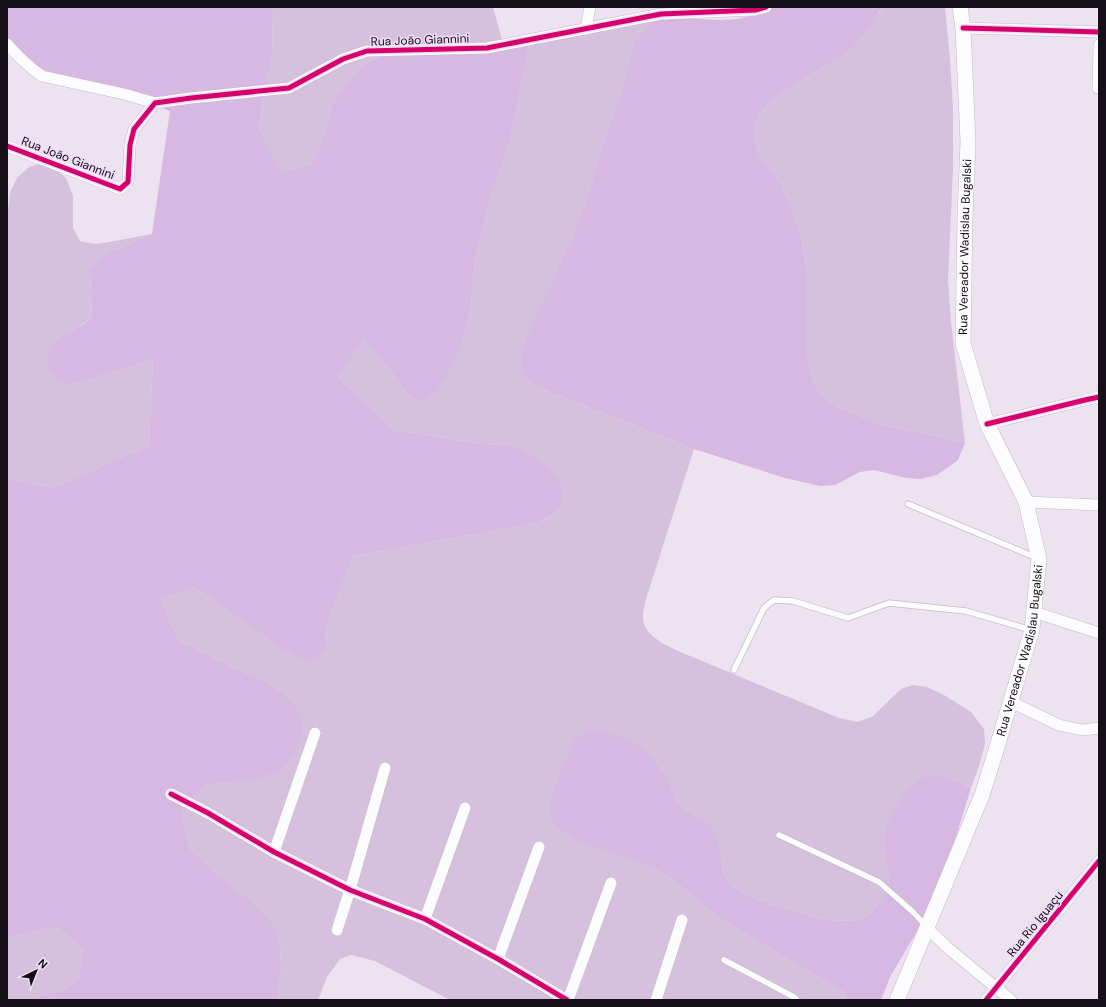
<svg xmlns="http://www.w3.org/2000/svg" width="1106" height="1007" viewBox="0 0 1106 1007" font-family="'DM Sans',sans-serif">
  <style>
    .green { fill: #d5c0dd }
    .forest { fill: #d7b8e2 }
    .lines { fill: none; stroke-linecap: round; stroke-linejoin: round }
    .service-casing { stroke: #c3bbc6; stroke-width: 7 }
    .minor-casing { stroke: #c3bbc6; stroke-width: 12 }
    .secondary-casing { stroke: #c3bbc6; stroke-width: 16 }
    .service { stroke: #fcfbfd; stroke-width: 5.5 }
    .minor { stroke: #fcfbfd; stroke-width: 11 }
    .secondary { stroke: #fcfbfd; stroke-width: 15 }
    .cycleway-casing { stroke: #efdcf6; stroke-width: 8 }
    .cycleway { stroke: #d6006c; stroke-width: 5 }
    .labels { text-anchor: middle; stroke-width: 3; stroke-linejoin: round; paint-order: stroke }
    .street-label { font-size: 12px; fill: #150f18; stroke: #efdcf6 }
  </style>
  <rect width="100%" height="100%" fill="#ece2f0"/>
  <g class="green">
    <polygon points="273,7 493,7 504,47 380,56 365,64 349,79 332,105 319,151 311,165 280,171 259,131 262,106 272,57"/>
    <polygon points="882,7 945,7 950,60 953,108 953,169 948,280 951,322 965,443 937,436 881,425 835,406 823,397 814,383 809,366 807,348 807,273 802,243 797,225 786,196 778,180 760,156 753,136 758,116 769,102 784,91 837,59 880,12"/>
    <path d="M659,14l-34,67 -21,60 -15,51 -17,47 -30,150 152,60 -49,153c-1,5 -2,10 -2,15 0,18 21,27 35,34l161,67 18,4 15,-5 29,-28 12,-4 14,2 17,8 27,17 13,17 1,15 -6,22 -8,22 -22,-10 -64,75 4,27 -6,20 -12,13 -14,7 -20,1 -18,-3 -42,-11 -33,-13 -13,-8 -8,-14 -2,-21 -19,-32 -17,-9 -7,-7 -11,-26 -16,-22 -5,110 24,12 49,41 125,74 3,8h-397l-75,-39 -24,-6 -11,4 -13,18 -9,23h-40l3,-33 -1,-22 -63,-70 -27,-26 -9,-38 23,-25 19,-4 57,-91 -15,-10 -27,-11 -60,-30 -18,-42 34,-10 22,13 110,44 1,-20 26,-69 184,-33c16,-8 22,-9 26,-29l-57,-49 -26,-1 -86,-14 -56,-53 26,-38 33,39 6,12 14,10h7l44,-80 3,-17 4,-43 16,-65 18,-51 4,-18 16,-82z"/>
    <path d="M39,164l18,6 9,8 7,18v32l7,13 15,3 20,-3 37,-7 -37,16 -25,20 2,47c-12,11 -26,15 -38,26l18,41 81,-24 -4,85 -96,43 -46,-10v-174l1,-93 2,-18 7,-15 12,-11z"/>
    <polygon points="57,927 83,950 78,980 64,989 39,996 34,1000 7,1000 7,939 30,932"/>
  </g>
  <g class="forest">
    <polygon points="7,7 273,7 272,57 262,106 259,130 280,171 311,165 319,151 332,105 349,79 365,64 380,56 529,44 513,126 509,144 491,195 475,260 471,303 468,320 460,348 446,376 437,391 424,400 417,400 403,390 397,378 364,340 338,377 394,430 480,444 506,445 522,450 546,466 557,478 563,494 561,506 552,515 537,523 353,556 327,625 326,645 319,656 307,660 297,657 273,642 216,601 194,588 160,598 178,640 238,670 265,681 280,691 296,706 303,727 299,743 294,755 281,770 257,779 223,782 204,786 181,811 190,849 217,875 258,908 269,920 276,933 280,945 281,967 278,1000 34,1000 39,996 64,989 78,980 83,950 57,927 30,932 7,939 7,478 53,488 149,445 153,360 72,384 58,381 49,370 47,357 54,343 60,337 84,324 92,317 90,270 103,257 115,250 152,234 170,111 108,87 52,78 7,50"/>
    <path d="M771,7h111l-11,20 -20,22 -14,10 -53,32 -15,11 -11,14 -5,20 7,20 18,24 8,16 11,29 5,18 5,30v75l2,18 5,17 9,14 12,9 46,19 56,11 28,7 -7,17 -21,15 -16,4 -15,-1 -32,-8 -14,2 -25,13 -15,1 -35,-8 -91,-29 -134,-53c-18,-7 -42,-15 -39,-39 1,-5 3,-11 4,-16l47,-102 17,-47 15,-51 21,-60 10,-39 24,-28c25,3 58,9 83,4 10,-2 20,-6 29,-11z"/>
    <polygon points="587,731 605,731 634,742 651,755 667,777 678,803 685,810 702,819 713,828 721,851 723,872 731,886 744,894 777,907 819,918 837,921 857,920 871,913 883,900 889,880 885,853 885,834 890,817 904,794 919,779 930,775 949,778 971,788 942,882 919,928 890,977 881,1000 847,1000 844,992 719,918 670,877 646,865 573,839 559,829 551,818 550,808 554,789 571,747 575,740"/>
  </g>
  <g class="lines">
    <g class="service-casing">
      <g id="service">
        <polyline points="908,504 1037,558"/>
        <polyline points="734,670 764,608 774,600 793,601 848,618 889,603 966,611 1031,630"/>
        <polyline points="779,835 879,882 913,912 926,926"/>
        <polyline points="724,960 794,997 797,1000"/>
      </g>
    </g>
    <g class="minor-casing">
      <g id="minor">
        <polyline points="963,28 1099,32"/>
        <polyline points="586,29 590,7"/>
        <path d="M7,44c11,12 21,23 35,32l82,18 31,9"/>
        <polyline points="1098,88 1099,45"/>
        <polyline points="7,146 120,189 128,182 130,145 134,129 155,103 191,98 289,88 343,59 367,51 487,48 661,14 755,10 766,7"/>
        <polyline points="987,424 1085,400 1099,397"/>
        <polyline points="1026,502 1099,505"/>
        <polyline points="1034,612 1099,633"/>
        <polyline points="1011,702 1059,725 1082,730 1099,728"/>
        <polyline points="171,794 208,813 274,852 350,890 425,919 498,959 567,1000"/>
        <polyline points="274,852 315,733"/>
        <polyline points="425,919 465,808"/>
        <polyline points="927,928 949,949 1011,1000"/>
        <polyline points="337,930 350,890 385,768"/>
        <polyline points="498,959 539,847"/>
        <polyline points="568,1000 611,883"/>
        <polyline points="656,1000 682,920"/>
        <polyline points="986,1000 1099,861"/>
      </g>
    </g>
    <g class="secondary-casing">
      <g id="secondary">
        <path id="s1" d="M897,1000l85,-205 12,-38 38,-127 7,-71 -13,-57 -39,-78 -24,-81 2,-126 3,-75 -5,-114 -3,-21"/>
      </g>
    </g>
    <use href="#service" class="service"/>
    <use href="#minor" class="minor"/>
    <use href="#secondary" class="secondary"/>
    <g class="cycleway-casing">
      <g id="cycleway">
        <polyline points="963,28 1099,32"/>
        <polyline points="7,146 120,189 128,182 130,145 134,129 155,103 191,98 289,88 343,59 367,51 487,48 661,14 755,10 766,7"/>
        <polyline points="987,424 1085,400 1099,397"/>
        <polyline points="171,794 208,813 274,852 350,890 425,919 498,959 567,1000"/>
        <polyline points="986,1000 1099,861"/>
      </g>
    </g>
    <use href="#cycleway" class="cycleway"/>
  </g>
  <g class="labels">
    <g class="street-label">
      <text transform="translate(420 40) rotate(-2)" y="4">Rua João Giannini</text>
      <text transform="translate(68 158) rotate(21)" y="4">Rua João Giannini</text>
      <text dy="4" stroke="none"><textPath href="#s1" startOffset="792">Rua Vereador Wadislau Bugalski</textPath></text>
      <text dy="4" stroke="none"><textPath href="#s1" startOffset="372">Rua Vereador Wadislau Bugalski</textPath></text>
      <text transform="translate(1035 924) rotate(-51)" y="4">Rua Rio Iguaçu</text>
    </g>
  </g>
  <rect width="1106" height="1007" fill="none" stroke="#150f18" stroke-width="16"/>
  <g transform="translate(36 971) rotate(43)" stroke="#efdcf6" stroke-width="3" paint-order="stroke">
  <path d="M0-3L7 15L0 10L-7 15Z" fill="#150f18"/>
  <text y="-6" font-size="11" font-weight="bold" text-anchor="middle" fill="#150f18">N</text>
  </g>
</svg>
